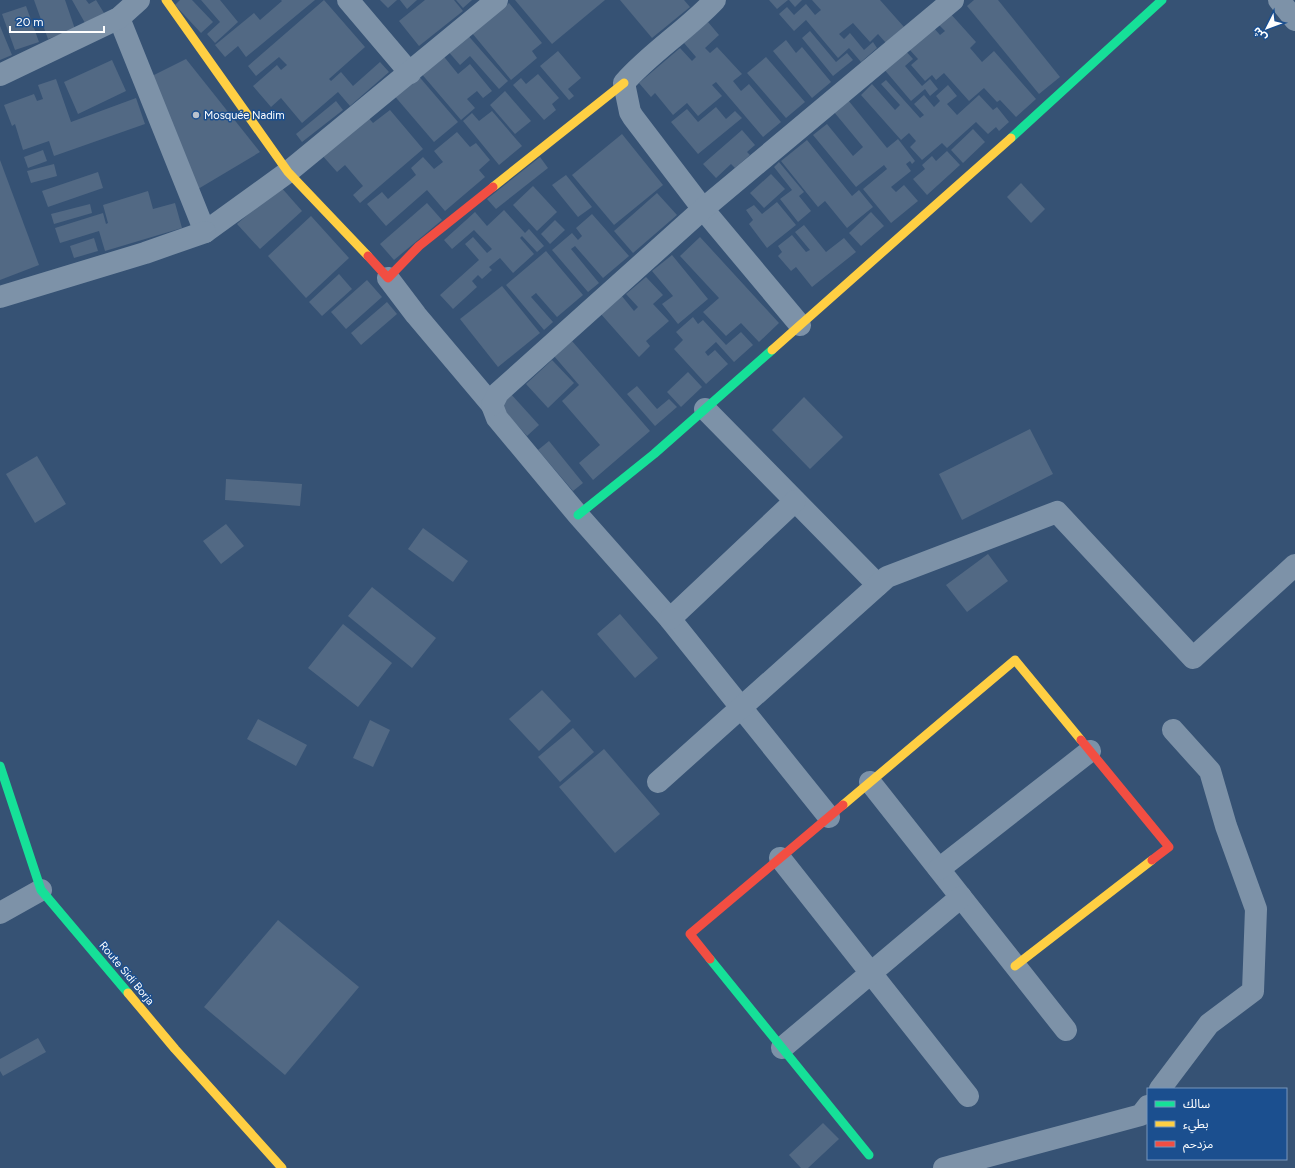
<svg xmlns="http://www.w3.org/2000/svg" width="1295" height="1168" viewBox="0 0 1295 1168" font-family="Figtree,'Noto Sans Arabic',sans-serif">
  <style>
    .building { fill: #526984 }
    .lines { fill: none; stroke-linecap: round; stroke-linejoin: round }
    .street { stroke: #7d92a8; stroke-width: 22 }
    .fast { stroke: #16e098; stroke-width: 9 }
    .slow { stroke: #ffcf43; stroke-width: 9 }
    .jam { stroke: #f24e42; stroke-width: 9 }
    .poi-dot { fill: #b9c2ce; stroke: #1b4f8f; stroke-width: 1.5 }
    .labels { text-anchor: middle; stroke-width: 3; stroke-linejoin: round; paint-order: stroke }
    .poi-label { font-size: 11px; fill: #fff; stroke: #1b4f8f; text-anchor: start }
    .street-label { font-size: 11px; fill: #fff; stroke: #1b4f8f }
  </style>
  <rect width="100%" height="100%" fill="#365274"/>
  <g class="building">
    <polygon points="34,0 65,0 75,29 48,39"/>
    <polygon points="72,0 86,0 89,4 96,0 104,13 85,23"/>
    <polygon points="180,0 192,0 213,22 201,33 175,5"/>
    <polygon points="201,0 220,0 238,22 215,43 207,34 220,22"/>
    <polygon points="281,0 315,0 246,57 238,46 225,57 215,45 254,13 260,20 282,1"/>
    <polygon points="324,0 365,47 329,79 331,81 341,72 353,86 380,62 389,72 350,106 338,92 302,123 281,98 271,107 253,86 277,65 281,70 287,65 279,57 256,76 248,66"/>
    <polygon points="380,0 397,0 388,8"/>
    <polygon points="400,0 417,0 407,9"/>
    <polygon points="425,0 454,0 463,11 419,46 399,21"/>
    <polygon points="456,0 472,0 463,8"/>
    <polygon points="515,0 605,0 552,44"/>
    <polygon points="620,0 684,0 690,7 652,38"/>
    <polygon points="769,0 788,0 777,9"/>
    <polygon points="789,0 802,0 795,7"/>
    <polygon points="812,0 880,0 904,27 886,43 878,34 870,42 853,23 839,34 844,39 850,33 864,50 873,42 877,48 861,62 849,48 838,58 806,20 794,31 779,14 787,7 794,15 806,4 815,15 821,10"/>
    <polygon points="974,0 998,0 1060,77 1039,94 967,6"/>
    <polygon points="509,3 542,43 532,51 537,58 511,80 472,33"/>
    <polygon points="26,6 39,42 15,50 2,14"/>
    <polygon points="949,12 976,42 970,48 982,62 994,51 1036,99 1016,117 1000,100 997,102 984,88 969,101 944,73 936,80 932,75 925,81 911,65 918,59 909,49 933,27 940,35 945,31 937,23"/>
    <polygon points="708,22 719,35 705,48 710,53 717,47 742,74 733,81 741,91 749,84 781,122 763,137 716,82 712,85 722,96 698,116 687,103 673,115 655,93 651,97 639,83 680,48 692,61 696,57 684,43"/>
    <polygon points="0,26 12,55 0,60"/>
    <polygon points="810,31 836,62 847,53 853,60 833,76 802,38"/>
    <polygon points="465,32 508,81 499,89 470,56 460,65 446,49"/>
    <polygon points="786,40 796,53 802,47 831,82 812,98 773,51"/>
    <polygon points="904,49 913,59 905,66 922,86 930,79 938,89 930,96 925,89 911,101 883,68"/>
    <polygon points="558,51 581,78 568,89 574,96 569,100 540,66"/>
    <polygon points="441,53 458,74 470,64 492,91 483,98 477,91 467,99 475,108 461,120 420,72"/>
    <polygon points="766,57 805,102 786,118 747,73"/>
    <polygon points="186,59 260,152 193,192 148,78"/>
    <polygon points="112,60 126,91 78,114 64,82"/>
    <polygon points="416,73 458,122 434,142 392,93"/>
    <polygon points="538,74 559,98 552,104 556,110 544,120 513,85 521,78 526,84"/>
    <polygon points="56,79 71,122 136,98 145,124 54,156 49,141 23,150 15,124 12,126 4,105 34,94 37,101 43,99 38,85"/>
    <polygon points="886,80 920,118 924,115 914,104 924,95 934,107 940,101 936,96 948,85 957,96 947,104 957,115 979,95 993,110 997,107 1009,122 999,131 996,127 988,134 976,122 947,148 942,143 922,160 910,147 916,141 909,133 901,140 861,95 872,84 895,110 900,105 881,84"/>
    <polygon points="505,91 531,121 515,134 490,105"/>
    <polygon points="848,100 887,148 898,139 915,161 912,164 910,161 906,164 911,171 891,187 896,192 904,185 918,201 891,223 863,189 887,169 884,165 856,187 813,135 827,124 853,156 863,147 834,112"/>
    <polygon points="336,101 343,110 302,142 296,134"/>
    <polygon points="716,107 726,119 735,111 742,118 698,154 671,122 687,109 698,122"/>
    <polygon points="390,110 423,149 360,203 353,195 363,186 345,165 337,172 321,154 366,115 373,123"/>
    <polygon points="492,111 522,146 499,165 463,121 472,113 479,121"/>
    <polygon points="973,129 985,142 963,163 951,150"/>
    <polygon points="742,130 755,145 747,152 750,155 735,168 731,164 716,178 703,164"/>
    <polygon points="457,132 470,147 476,143 490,160 479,170 485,177 445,211 427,190 386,226 367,204 382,192 388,199 416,175 411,168 423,157 434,169 443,162 434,151"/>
    <polygon points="622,134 663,185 614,225 572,175"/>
    <polygon points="807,140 852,196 859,190 873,207 847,228 825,201 818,207 781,161"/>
    <polygon points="43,150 47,161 28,168 24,157"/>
    <polygon points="947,151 960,165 927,195 913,179 925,169 922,165 932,156 936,161"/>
    <polygon points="540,157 548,168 496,209 487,199"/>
    <polygon points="0,160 39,265 0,280"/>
    <polygon points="779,162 804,192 799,196 811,211 798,222 780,199 792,190 774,167"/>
    <polygon points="54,164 57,176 31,183 27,171"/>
    <polygon points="98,172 103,188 48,207 42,191"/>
    <polygon points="771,174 785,189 764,208 750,193"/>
    <polygon points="566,175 592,207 578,217 552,185"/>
    <polygon points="1021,183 1045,209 1031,223 1007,197"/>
    <polygon points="280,186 302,211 260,249 237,224"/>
    <polygon points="533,186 557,212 537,231 513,205"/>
    <polygon points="148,191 153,209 175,203 182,228 105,251 99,231 60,243 55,228 103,213 106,224 108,223 103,205"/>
    <polygon points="657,193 677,215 633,253 614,231"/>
    <polygon points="777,202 796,225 767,248 749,224 753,220 746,210 754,205 762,214"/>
    <polygon points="427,203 442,220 394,260 380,244"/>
    <polygon points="90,204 92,213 54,224 51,214"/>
    <polygon points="504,210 525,233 529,229 544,246 537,252 522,236 520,238 534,254 513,273 500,258 489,267 492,270 482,279 478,275 472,281 477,287 453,309 440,295 479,260 465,244 473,237 487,253 492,249 474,230 452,249 444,240 475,212 487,226"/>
    <polygon points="871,212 884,226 861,246 849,233"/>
    <polygon points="592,214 629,256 603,278 575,246 571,249 599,283 588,292 552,250 572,233 578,240 582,236 576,228"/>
    <polygon points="311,216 349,258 306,298 268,256"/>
    <polygon points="555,220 565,230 550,244 541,234"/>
    <polygon points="804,225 826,252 844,238 856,252 812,287 796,267 791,271 778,256 782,252 778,246 792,235 806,252 810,250 795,232"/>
    <polygon points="700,237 779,323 759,342 741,323 726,336 703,312 719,298 680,256"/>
    <polygon points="94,238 98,251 74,258 70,246"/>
    <polygon points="546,251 583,295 557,317 536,293 531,297 553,322 544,330 506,285"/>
    <polygon points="672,255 708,299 678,324 662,304 673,296 652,271"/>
    <polygon points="339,274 352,289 322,316 309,302"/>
    <polygon points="646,277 663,295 653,304 669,321 646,341 650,346 639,357 600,313 621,295 634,311 638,307 626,294"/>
    <polygon points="367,280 382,297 346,329 331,312"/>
    <polygon points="502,286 540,333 498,367 460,319"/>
    <polygon points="387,302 397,314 361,345 351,333"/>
    <polygon points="693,317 698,324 703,320 726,345 741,332 753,345 734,362 716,342 705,352 708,356 715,350 728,364 706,384 674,349 683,340 676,332"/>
    <polygon points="572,341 650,431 593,480 579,463 600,445 562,401 579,385 554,356"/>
    <polygon points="552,360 574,383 548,408 526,384"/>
    <polygon points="688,372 702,387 681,407 667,392"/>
    <polygon points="637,386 657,409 669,399 677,407 655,426 627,394"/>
    <polygon points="510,393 539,425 527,436 498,404"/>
    <polygon points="804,397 843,437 810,469 772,430"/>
    <polygon points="1030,429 1053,474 962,520 939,474"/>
    <polygon points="549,441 583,483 573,491 538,450"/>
    <polygon points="37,456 66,504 35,523 6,474"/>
    <polygon points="226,479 302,484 300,506 225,500"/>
    <polygon points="226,524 244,546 221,564 203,541"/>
    <polygon points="423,528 468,561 453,582 408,549"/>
    <polygon points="988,554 1008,581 967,612 946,585"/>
    <polygon points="372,587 436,638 412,668 348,616"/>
    <polygon points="620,614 658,658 635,678 597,634"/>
    <polygon points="343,624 392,663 358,707 308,668"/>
    <polygon points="542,690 571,721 539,751 509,719"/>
    <polygon points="258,719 307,745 296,766 247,739"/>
    <polygon points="370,720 390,730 373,767 353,758"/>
    <polygon points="573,728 594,752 560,782 538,757"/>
    <polygon points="604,749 660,814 615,853 559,787"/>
    <polygon points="278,920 359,987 285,1075 204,1007"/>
    <polygon points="38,1038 46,1052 3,1076 0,1071 0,1059"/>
    <polygon points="823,1123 839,1139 808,1168 801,1168 789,1155"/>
  </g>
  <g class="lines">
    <g class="street">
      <polyline points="348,0 410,73"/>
      <path d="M715,0c-28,30 -65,53 -91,83l6,29 3,5 70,92 97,116"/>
      <polyline points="1279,0 1295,20"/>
      <polyline points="119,18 205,232 288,172 497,0"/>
      <polyline points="0,75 119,18 139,0"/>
      <polyline points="388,278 416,315 492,405 497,418 578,515 670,619 829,817"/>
      <polyline points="0,297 145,253 205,232"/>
      <polyline points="492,405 498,393 703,209 953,0"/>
      <polyline points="705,409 878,585"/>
      <polyline points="670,619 795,501"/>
      <polyline points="658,782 887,577 1057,512 1193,658 1295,565"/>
      <polyline points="870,782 1066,1030"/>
      <polyline points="780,858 968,1096"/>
      <polyline points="939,869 1090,751"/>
      <polyline points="0,913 41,890"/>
      <polyline points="782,1048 961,897"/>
      <polyline points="1160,1089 1209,1024 1253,991 1256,909 1226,826 1210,771 1173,730"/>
      <polyline points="944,1168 1141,1115 1148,1106"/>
    </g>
    <g class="fast">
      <polyline points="1011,138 1162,0"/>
      <polyline points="578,515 654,454 772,350"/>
      <polyline points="0,766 41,890 128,993"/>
      <polyline points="710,959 869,1155"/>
    </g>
    <g class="slow">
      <polyline points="166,0 288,172 368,256"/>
      <polyline points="493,187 624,83"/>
      <polyline points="772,350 1011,138"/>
      <polyline points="843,805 1015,660 1081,740"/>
      <polyline points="1015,966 1152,860"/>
      <polyline points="128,993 175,1049 282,1168"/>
    </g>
    <g class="jam">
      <polyline points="368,256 388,278 419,246 493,187"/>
      <polyline points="1081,740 1169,847 1152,860"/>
      <polyline points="710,959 690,934 843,805"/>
    </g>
  </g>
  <circle class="poi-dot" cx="196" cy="115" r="4"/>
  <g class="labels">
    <g class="poi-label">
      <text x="204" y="119">Mosquée Nadim</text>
    </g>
    <g class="street-label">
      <text transform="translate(127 973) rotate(50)" y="4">Route Sidi Borja</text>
    </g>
  </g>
  <rect x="1147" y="1088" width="140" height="72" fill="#1b4f8f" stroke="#7695bc"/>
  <rect x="1155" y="1101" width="20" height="6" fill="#16e098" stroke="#7695bc"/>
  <text x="1183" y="1108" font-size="12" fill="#ffffff">سالك</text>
  <rect x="1155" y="1121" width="20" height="6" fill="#ffcf43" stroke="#7695bc"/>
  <text x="1183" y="1128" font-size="12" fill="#ffffff">بطيء</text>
  <rect x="1155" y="1141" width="20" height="6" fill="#f24e42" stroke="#7695bc"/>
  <text x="1183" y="1148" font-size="12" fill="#ffffff">مزدحم</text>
  <g transform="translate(1267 28) rotate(228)" stroke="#1b4f8f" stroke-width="3" paint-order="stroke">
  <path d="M0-3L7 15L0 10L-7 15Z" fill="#ffffff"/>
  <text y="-6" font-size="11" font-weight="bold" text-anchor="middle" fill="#ffffff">ش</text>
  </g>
  <path d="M10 26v6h94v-6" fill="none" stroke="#ffffff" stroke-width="2"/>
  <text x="16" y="26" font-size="12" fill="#ffffff" stroke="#1b4f8f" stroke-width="3" paint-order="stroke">20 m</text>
</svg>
